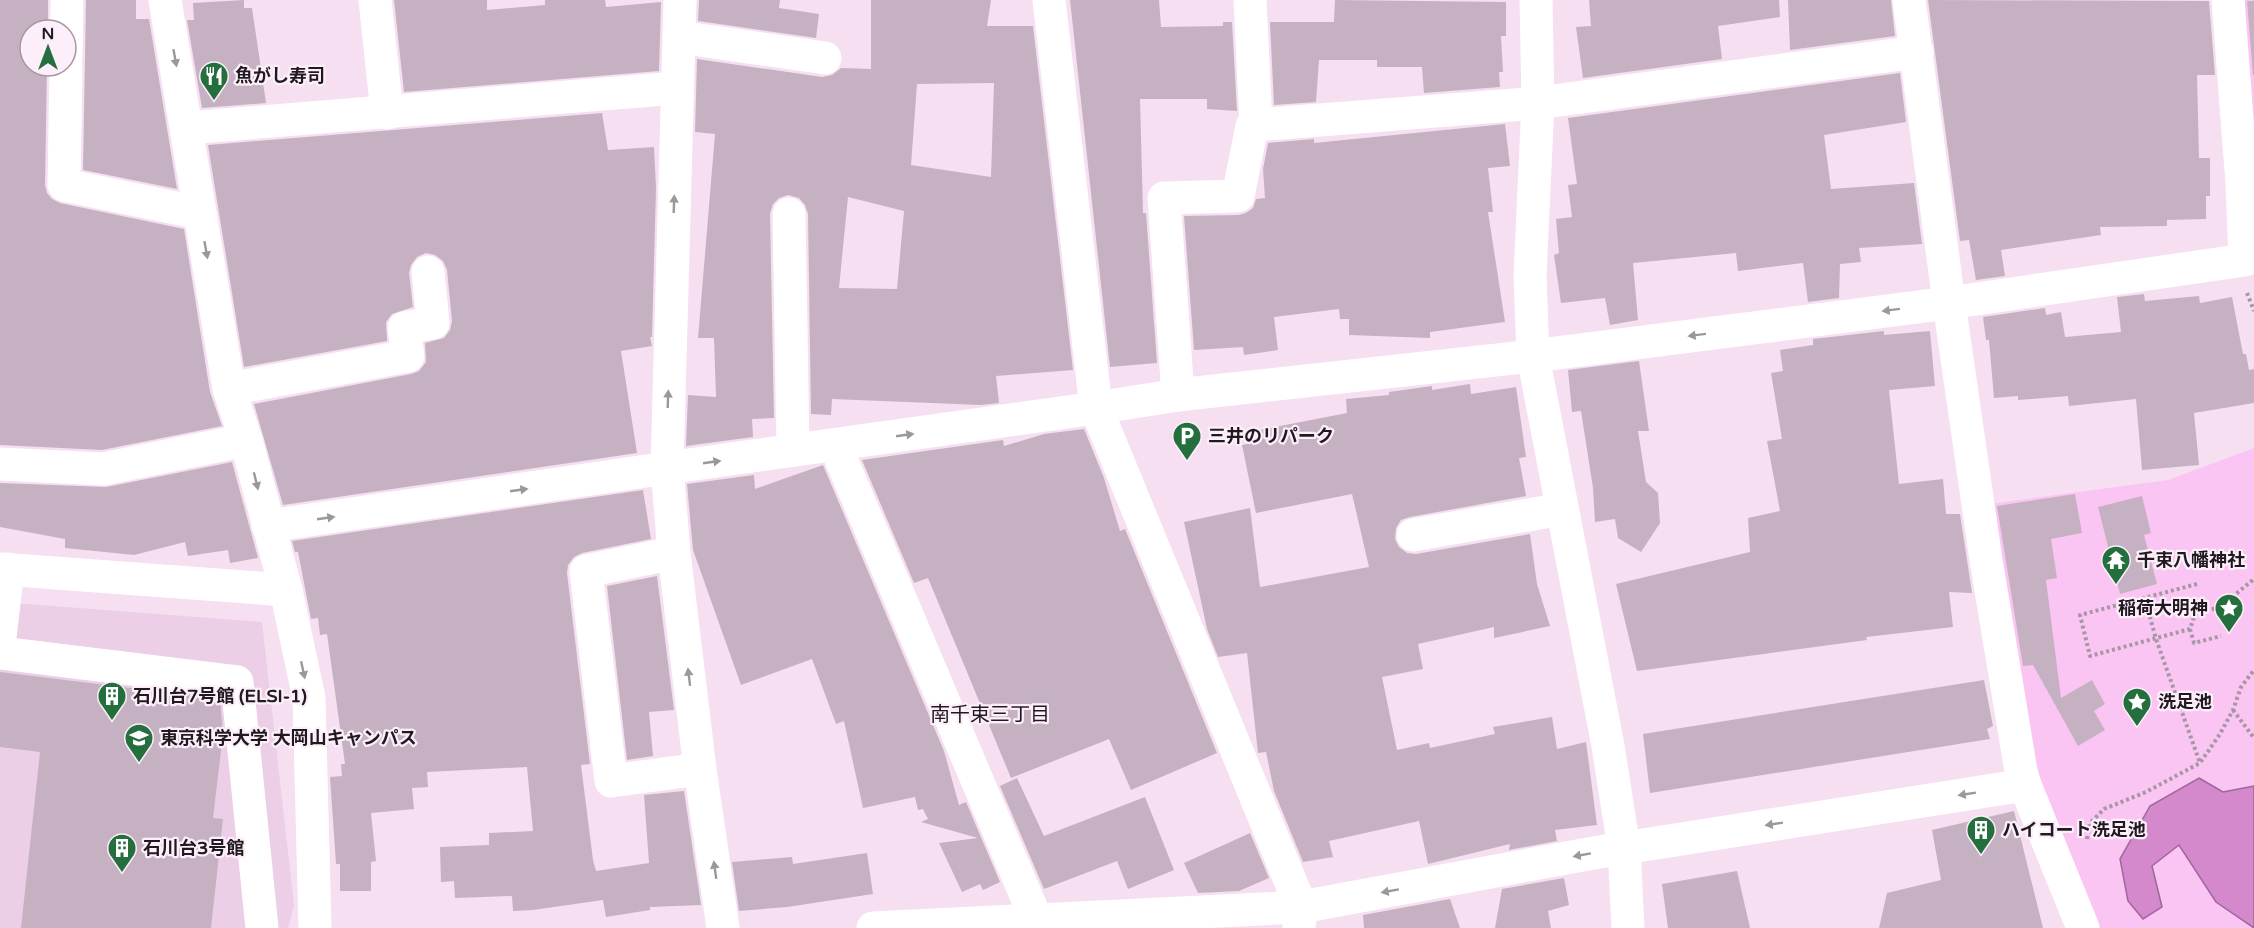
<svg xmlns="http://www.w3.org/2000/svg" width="2254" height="928" viewBox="0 0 2254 928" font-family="'Varela Round','Noto Sans JP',sans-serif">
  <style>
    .built { fill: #eccfe7 }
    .green { fill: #fac5f3 }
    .water { fill: #d489cc; stroke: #9e6798; stroke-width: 1.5 }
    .building { fill: #c6b1c3; fill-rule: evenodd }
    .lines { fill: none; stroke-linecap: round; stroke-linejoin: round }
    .path { stroke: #a796a4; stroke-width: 4; stroke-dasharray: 3 3; stroke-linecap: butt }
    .minor { stroke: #fff; stroke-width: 33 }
    .oneway { fill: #9b989b }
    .labels { text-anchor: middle; stroke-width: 4.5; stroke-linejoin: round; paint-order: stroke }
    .poi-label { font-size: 18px; font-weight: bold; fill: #211920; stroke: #fceffa; text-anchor: start }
    .neighbourhood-label { font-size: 20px; fill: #211920; stroke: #fceffa }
  </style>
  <rect width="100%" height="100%" fill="#f5dff1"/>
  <polygon class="built" points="0,602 262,622 294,905 288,928 0,928"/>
  <g class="green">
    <polygon points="2243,0 2254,0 2254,152"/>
    <polygon points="2254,448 2254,928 2095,928 2026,750 1982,505 2168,480"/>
  </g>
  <polygon class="water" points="2199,778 2223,792 2254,786 2254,928 2216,902 2179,845 2152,866 2162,907 2143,919 2128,901 2120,859 2150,806"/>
  <g class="building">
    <polygon points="0,0 48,0 48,30 30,30 30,66 47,66 45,185 47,193 52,199 60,203 184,229 210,392 222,426 102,450 0,445"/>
    <polygon points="86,0 136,0 136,19 149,19 177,189 83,170"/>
    <polygon points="244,0 244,8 252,8 266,103 202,108 187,20 194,20 193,3"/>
    <polygon points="394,0 487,0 487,10 545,5 545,0 605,0 606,7 661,2 659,71 404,92"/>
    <polygon points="699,0 780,0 779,8 819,14 816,38 698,21"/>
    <path d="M871,0h120l-4,26h46l40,344 -77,6 3,27 -18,2 -149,-6 -1,16 -20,-1 -3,-200 -3,-9 -6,-7 -11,-3 -9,3 -6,6 -3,10 4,204 -22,1 1,18 -67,9 2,-51 28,2 -2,-59h-16l17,-204 -20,-2 2,-73 125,18 10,-2 9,-7 30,1zM994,83l-3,94 -80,-12 6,-81zM848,197l56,14 -7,78 -58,-1z"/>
    <polygon points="1070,0 1159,0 1161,27 1223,26 1223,22 1232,22 1237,111 1207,109 1207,99 1140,99 1143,213 1146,213 1157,363 1110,367"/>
    <polygon points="1335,0 1506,2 1506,36 1501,36 1503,72 1499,72 1500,87 1424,93 1422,67 1377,67 1377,60 1319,60 1316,102 1274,105 1270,22 1334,22"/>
    <polygon points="1589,0 1779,0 1780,17 1718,26 1722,59 1583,78 1576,27 1591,26"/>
    <polygon points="1788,0 1891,0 1895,36 1790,50"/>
    <polygon points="1928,0 2209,1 2215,75 2197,75 2199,158 2210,158 2210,196 2206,196 2206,219 2167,220 2167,226 2100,227 2101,235 2001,250 2005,276 1976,280 1969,240 1960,241"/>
    <polygon points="2247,1 2254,1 2254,75 2253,75"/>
    <polygon points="1900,73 1906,122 1824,135 1831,189 1914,183 1922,244 1859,248 1861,262 1840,264 1839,298 1808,302 1803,263 1738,271 1736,253 1633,263 1638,320 1610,325 1605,298 1561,303 1554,255 1559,253 1556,219 1572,217 1568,185 1577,184 1568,118"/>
    <polygon points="602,113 608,150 654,147 656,188 652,337 650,337 652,346 621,351 637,453 283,505 254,404 411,374 419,371 426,362 425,343 444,338 450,330 452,321 447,270 443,261 435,255 426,253 417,257 411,265 409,273 413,307 392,314 386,322 387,341 244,367 208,145"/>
    <polygon points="1505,124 1510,166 1488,168 1493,212 1488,212 1505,322 1430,332 1430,338 1349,335 1349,319 1340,319 1339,309 1274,317 1278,350 1244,355 1243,347 1194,350 1184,216 1239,215 1246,213 1253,208 1256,199 1265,198 1263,169 1268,143 1314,139 1314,143"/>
    <polygon points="2144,294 2145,301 2199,296 2200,303 2232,297 2243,354 2246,354 2249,370 2254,369 2254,403 2194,413 2199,465 2142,470 2136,399 2069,406 2068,396 2018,400 2018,396 1994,398 1989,340 1986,340 1983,317 2045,308 2046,315 2061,312 2065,337 2121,332 2117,297"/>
    <polygon points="1884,331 1884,335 1930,331 1935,386 1889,390 1899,484 1943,479 1946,514 1960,514 1972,593 1949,592 1953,627 1866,637 1867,640 1637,671 1616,584 1750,552 1748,518 1780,511 1767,441 1782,439 1771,373 1783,371 1780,350 1813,345 1813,339"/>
    <polygon points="1639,361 1649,431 1638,431 1646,482 1658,493 1660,523 1641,552 1618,538 1615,519 1595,522 1593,488 1581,411 1572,412 1568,370"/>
    <polygon points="1470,384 1471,394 1516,387 1526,457 1519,458 1526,496 1410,517 1401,520 1396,528 1395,539 1399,547 1407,553 1416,554 1530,534 1537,584 1550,626 1494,638 1494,627 1418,644 1423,669 1382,677 1397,750 1429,743 1430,748 1495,734 1493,727 1552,717 1557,749 1586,742 1597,825 1555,830 1557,841 1509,850 1510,844 1428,864 1419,821 1329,841 1333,857 1303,862 1274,791 1266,752 1258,753 1247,653 1218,657 1207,629 1184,522 1250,508 1260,587 1369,567 1352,494 1256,513 1242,445 1257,442 1255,431 1347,413 1346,399 1389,395 1389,392 1432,386 1432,390"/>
    <polygon points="1084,429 1104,478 1120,531 1125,529 1217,753 1131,790 1109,739 1011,778 928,578 914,583 862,460 1003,440 1004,446 1044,434"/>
    <polygon points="232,462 258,558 230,563 228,550 188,556 185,542 134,555 65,548 65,539 0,527 0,483 106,487"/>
    <polygon points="823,465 944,751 959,805 966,802 1000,882 983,890 980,884 962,892 939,843 978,838 921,822 928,819 923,809 918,810 915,797 863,808 844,721 836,724 812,659 741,685 693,550 687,484 754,475 755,489"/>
    <polygon points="643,490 651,539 582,553 574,557 568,565 567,573 590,764 581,765 593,860 596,871 649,863 644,795 684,791 701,905 650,907 650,910 606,917 603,900 533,910 513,911 512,896 455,898 454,881 441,882 440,847 489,845 489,833 533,831 527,767 427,772 428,787 412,788 414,809 371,813 376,861 371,862 371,891 340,891 340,864 336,864 330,777 342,776 341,764 345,764 327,634 320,635 318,618 311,619 298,552 295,552 292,541"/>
    <polygon points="2075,494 2082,533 2051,539 2057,578 2046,580 2061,698 2092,680 2105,704 2094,711 2105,730 2078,746 2033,665 2023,666 1997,506"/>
    <polygon points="2142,496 2151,533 2144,535 2157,584 2120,594 2098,507"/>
    <polygon points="657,576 674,710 649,712 653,756 627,760 607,586"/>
    <polygon points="0,672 220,699 223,734 213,818 223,819 211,928 21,928 40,752 0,747"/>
    <polygon points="1984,680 1993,726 1987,729 1990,739 1650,793 1643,734"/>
    <polygon points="1017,778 1044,836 1145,797 1174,870 1128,889 1117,861 1044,889 1000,786"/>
    <polygon points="2014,811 2043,928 1879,928 1887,893 1941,880 1932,830"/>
    <polygon points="1250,833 1269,878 1239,891 1198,893 1184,863"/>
    <polygon points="867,853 873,894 787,907 739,911 732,862 792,857 793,864"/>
    <polygon points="1737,871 1750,928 1668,928 1662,884"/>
    <polygon points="1564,878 1569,905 1548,911 1551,928 1495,928 1502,889"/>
    <polygon points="1450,899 1460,928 1364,928 1363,915"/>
  </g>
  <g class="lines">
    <g class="path">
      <polyline points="2247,293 2254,311"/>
      <polyline points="2197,584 2080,615 2090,656 2190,629 2195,614 2220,607 2254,579"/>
      <polyline points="2145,599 2156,639 2200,763"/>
      <polyline points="2190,629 2194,643 2221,636"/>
      <polyline points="2233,710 2254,738"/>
      <polyline points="2087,839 2090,823 2104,809 2146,792 2200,763 2220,734 2233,710 2241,687 2254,670"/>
    </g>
    <g class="minor">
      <polyline points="165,0 229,389 246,440 286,590 309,698 315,928"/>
      <polyline points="375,0 387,113"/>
      <polyline points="680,0 667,468 674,553 700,769 723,928"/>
      <polyline points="1049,0 1096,408 1301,907 1299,927"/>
      <polyline points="1536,0 1538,103 1530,276 1533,356 1608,746 1624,848 1628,928"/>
      <polyline points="679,37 825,58"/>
      <polyline points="66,56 67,0"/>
      <polyline points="66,66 64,185 200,213"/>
      <polyline points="1256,125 1538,103 1917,52"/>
      <polyline points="187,128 677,88"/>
      <polyline points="789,214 793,450"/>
      <polyline points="229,389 408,356 404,328 433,323 428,272"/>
      <polyline points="1178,395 1164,198 1238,196 1252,126 1256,125 1250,0"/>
      <polyline points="835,445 1036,919"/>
      <polyline points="0,464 103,469 246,440"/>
      <polyline points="268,526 667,468 1096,408 1178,395 1533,356 1949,303 1909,0"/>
      <polyline points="1413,535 1562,509"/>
      <polyline points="674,553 586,571 611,781 700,769"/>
      <polyline points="0,569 286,590"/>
      <polyline points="0,637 8,569"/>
      <polyline points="0,653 237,682 262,928"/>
      <polyline points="873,928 1301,907 1599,852 2025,785"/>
      <polyline points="2083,928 2025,785 2021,771 1986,560 1949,303 2245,260 2242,184 2228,0"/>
    </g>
  </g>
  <defs><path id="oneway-solid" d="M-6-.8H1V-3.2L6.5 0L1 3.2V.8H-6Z" transform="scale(1.5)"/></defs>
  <g class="oneway">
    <use href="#oneway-solid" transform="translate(175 58) rotate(80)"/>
    <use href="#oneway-solid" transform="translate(674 204) rotate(-88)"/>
    <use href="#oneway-solid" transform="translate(206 250) rotate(80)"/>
    <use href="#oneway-solid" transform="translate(1891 310) rotate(173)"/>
    <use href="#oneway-solid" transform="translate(1697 335) rotate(173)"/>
    <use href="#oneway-solid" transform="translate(668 399) rotate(-88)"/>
    <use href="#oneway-solid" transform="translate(905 435) rotate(-8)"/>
    <use href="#oneway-solid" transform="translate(712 462) rotate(-8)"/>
    <use href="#oneway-solid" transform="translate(256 481) rotate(76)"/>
    <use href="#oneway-solid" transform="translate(519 490) rotate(-8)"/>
    <use href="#oneway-solid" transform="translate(326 518) rotate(-8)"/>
    <use href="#oneway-solid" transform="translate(303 670) rotate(78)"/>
    <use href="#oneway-solid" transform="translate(689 677) rotate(-97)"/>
    <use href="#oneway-solid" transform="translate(1967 794) rotate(171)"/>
    <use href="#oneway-solid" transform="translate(1774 824) rotate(171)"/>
    <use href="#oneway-solid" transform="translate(1582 855) rotate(170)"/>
    <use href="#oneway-solid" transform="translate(715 870) rotate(-98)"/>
    <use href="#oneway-solid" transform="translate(1390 891) rotate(170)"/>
  </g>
  <defs>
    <g id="restaurant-pin" transform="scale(1.5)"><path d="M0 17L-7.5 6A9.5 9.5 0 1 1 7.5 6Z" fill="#246f3d" stroke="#fceffa"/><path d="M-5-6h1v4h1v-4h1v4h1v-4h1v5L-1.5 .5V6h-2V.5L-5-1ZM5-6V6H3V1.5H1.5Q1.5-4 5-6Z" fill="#fff"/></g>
    <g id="parking-pin" transform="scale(1.5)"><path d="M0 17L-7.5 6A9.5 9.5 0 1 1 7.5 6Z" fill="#246f3d" stroke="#fceffa"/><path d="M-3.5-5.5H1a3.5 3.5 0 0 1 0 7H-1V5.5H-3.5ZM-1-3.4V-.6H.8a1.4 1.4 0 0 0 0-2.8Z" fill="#fff"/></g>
    <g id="temple-pin" transform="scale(1.5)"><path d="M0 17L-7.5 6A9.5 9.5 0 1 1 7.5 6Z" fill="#246f3d" stroke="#fceffa"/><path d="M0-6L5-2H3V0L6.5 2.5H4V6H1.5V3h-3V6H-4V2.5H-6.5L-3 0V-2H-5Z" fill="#fff"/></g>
    <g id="sight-pin" transform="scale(1.5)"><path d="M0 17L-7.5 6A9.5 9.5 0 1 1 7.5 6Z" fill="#246f3d" stroke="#fceffa"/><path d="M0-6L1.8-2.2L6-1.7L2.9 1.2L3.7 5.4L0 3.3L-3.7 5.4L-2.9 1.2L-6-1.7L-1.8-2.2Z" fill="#fff"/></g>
    <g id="building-pin" transform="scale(1.5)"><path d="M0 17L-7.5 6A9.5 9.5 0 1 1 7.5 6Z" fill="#246f3d" stroke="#fceffa"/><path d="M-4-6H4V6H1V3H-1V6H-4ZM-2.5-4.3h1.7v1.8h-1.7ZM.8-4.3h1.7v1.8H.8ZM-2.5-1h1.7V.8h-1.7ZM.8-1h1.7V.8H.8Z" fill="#fff"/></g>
    <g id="university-pin" transform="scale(1.5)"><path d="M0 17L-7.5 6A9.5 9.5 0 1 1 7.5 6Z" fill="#246f3d" stroke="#fceffa"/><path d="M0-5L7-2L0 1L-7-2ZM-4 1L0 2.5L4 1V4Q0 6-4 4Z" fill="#fff"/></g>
  </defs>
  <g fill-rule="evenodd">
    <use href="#restaurant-pin" x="214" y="76"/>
    <use href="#parking-pin" x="1187" y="436"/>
    <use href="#temple-pin" x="2116" y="560"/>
    <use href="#sight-pin" x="2229" y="608"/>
    <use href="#building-pin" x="112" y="696"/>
    <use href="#sight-pin" x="2137" y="702"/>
    <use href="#university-pin" x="139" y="738"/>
    <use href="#building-pin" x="1981" y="830"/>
    <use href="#building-pin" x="122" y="848"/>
  </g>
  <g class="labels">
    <g class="poi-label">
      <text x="235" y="82">魚がし寿司</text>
      <text x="1208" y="442">三井のリパーク</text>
      <text x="2137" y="566">千束八幡神社</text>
      <text x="2208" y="614" text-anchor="end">稲荷大明神</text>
      <text x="133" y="702">石川台7号館 (ELSI-1)</text>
      <text x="2158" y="708">洗足池</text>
      <text x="160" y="744">東京科学大学 大岡山キャンパス</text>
      <text x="2002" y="836">ハイコート洗足池</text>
      <text x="143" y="854">石川台3号館</text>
    </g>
    <g class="neighbourhood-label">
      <text x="990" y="721">南千束三丁目</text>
    </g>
  </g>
  <g transform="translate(48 48)"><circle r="28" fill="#fceffa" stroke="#a499a3" stroke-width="1.5"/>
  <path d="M0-4.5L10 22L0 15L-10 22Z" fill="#246f3d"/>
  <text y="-9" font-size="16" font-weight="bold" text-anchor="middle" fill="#211920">N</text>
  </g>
</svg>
